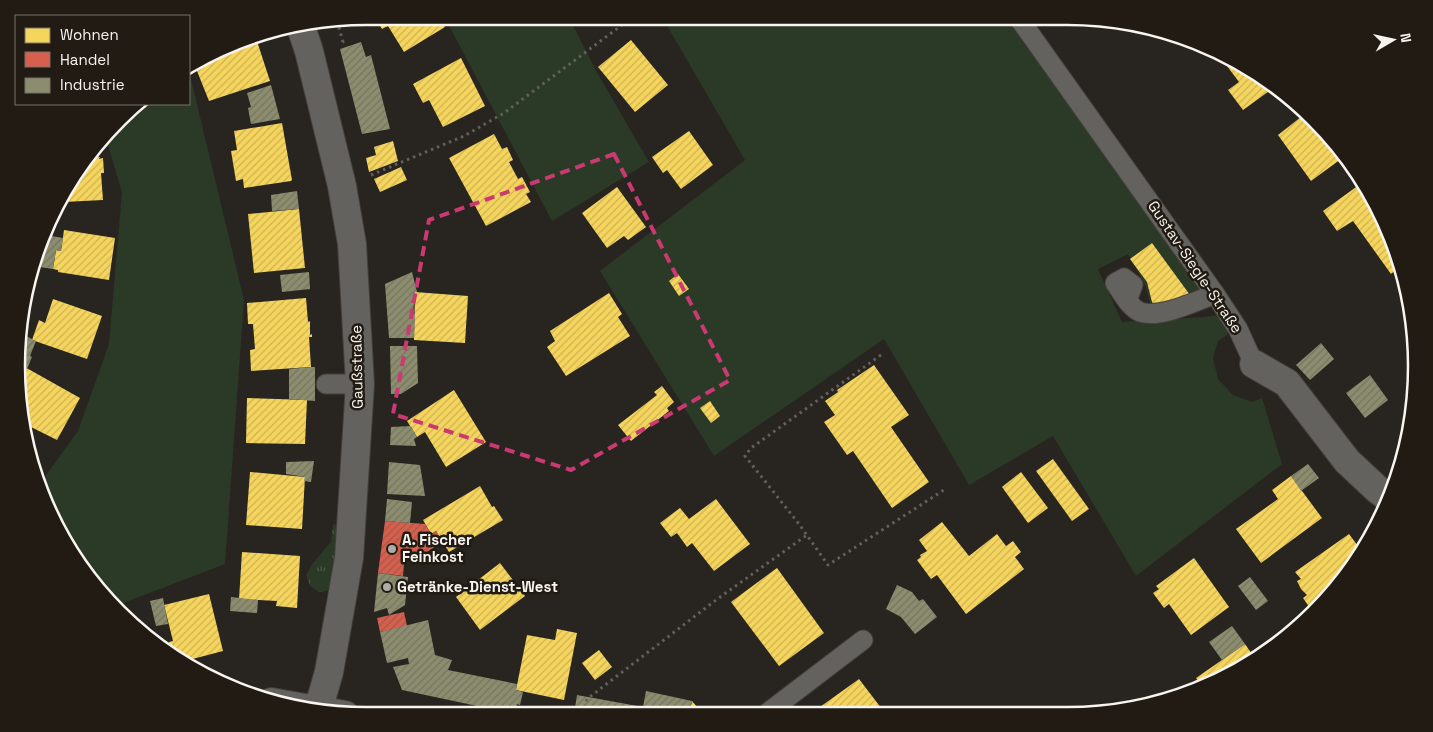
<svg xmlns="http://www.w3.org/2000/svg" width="1433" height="732" viewBox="0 0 1433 732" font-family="'Space Grotesk',sans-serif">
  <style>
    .grass { fill: url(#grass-tufts) }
    .garden { fill: #2b3a26 }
    .homes { fill: url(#homes-hatch) }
    .shops { fill: url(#shops-hatch) }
    .industry { fill: url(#industry-hatch) }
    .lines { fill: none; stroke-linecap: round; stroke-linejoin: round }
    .service-casing { stroke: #43403b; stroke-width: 21 }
    .minor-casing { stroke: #43403b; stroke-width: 30 }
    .tertiary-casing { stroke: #43403b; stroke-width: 30 }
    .path { stroke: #625f5c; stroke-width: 3; stroke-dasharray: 2.5 4; stroke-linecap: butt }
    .service { stroke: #64625f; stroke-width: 19 }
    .minor { stroke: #64625f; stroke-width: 28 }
    .tertiary { stroke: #64625f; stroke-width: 28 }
    .marked { fill: none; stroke: #ca3971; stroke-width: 4; stroke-dasharray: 10 6; stroke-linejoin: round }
    .poi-dot { fill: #afaba7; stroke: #211b14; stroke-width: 2 }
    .labels { text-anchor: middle; stroke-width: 5; stroke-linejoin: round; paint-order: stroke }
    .street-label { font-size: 15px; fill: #f8f4ef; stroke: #211b14 }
    .poi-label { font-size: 15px; font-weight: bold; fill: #f8f4ef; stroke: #211b14; text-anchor: start }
    .rim { fill: none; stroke: #f8f4ef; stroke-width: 2.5 }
  </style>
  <defs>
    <pattern id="grass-tufts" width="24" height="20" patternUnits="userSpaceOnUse" patternTransform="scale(1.25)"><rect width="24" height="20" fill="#2b3a26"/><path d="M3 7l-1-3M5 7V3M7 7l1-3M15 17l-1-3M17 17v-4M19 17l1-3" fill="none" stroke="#4a5746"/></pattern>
    <pattern id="homes-hatch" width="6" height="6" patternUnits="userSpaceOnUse" patternTransform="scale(1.25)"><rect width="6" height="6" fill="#f6d55c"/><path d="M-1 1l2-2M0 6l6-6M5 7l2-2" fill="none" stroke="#cbb257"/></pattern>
    <pattern id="shops-hatch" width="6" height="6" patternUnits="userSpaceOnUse" patternTransform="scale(1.25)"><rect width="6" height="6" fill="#d6604d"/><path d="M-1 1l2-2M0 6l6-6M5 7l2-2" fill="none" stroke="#a5584b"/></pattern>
    <pattern id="industry-hatch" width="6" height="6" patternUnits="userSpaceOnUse" patternTransform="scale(1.25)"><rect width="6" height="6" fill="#8c8c6e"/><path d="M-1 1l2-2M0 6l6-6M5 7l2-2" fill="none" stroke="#757561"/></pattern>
  </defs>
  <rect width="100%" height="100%" fill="#282420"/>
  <polygon class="grass" points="333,524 339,525 334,575 327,591 319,592 310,586 306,575 313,563 331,542"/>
  <g class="garden">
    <polygon points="444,16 568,16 598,74 649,162 552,221"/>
    <polygon points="662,17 1008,17 1206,291 1151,306 1145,285 1128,254 1098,269 1122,322 1204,317 1221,315 1231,325 1227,335 1218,341 1213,358 1218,379 1233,395 1252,402 1262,398 1282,464 1136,576 1053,436 969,485 884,339 714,456 600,271 745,160"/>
    <polygon points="189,71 244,300 225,564 113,607 75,560 43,500 39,485 78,431 109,344 122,192 106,139 139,104 189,104"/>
  </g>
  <g class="homes">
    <polygon points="374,16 438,16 445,27 404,52 388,26 382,29"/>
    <polygon points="253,35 255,35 270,81 209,101 195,66"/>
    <polygon points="631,40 668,85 635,112 598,67"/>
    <polygon points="1215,50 1222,52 1276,86 1243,110 1228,90 1239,82"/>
    <polygon points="461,58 485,106 443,127 429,100 423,103 413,84"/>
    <polygon points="1306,113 1330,136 1347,159 1343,162 1341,159 1311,181 1278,135"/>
    <polygon points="282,123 292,180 291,181 244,188 243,179 236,181 231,151 237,150 234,131"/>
    <polygon points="689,131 713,165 681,189 667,170 663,173 652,157"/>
    <polygon points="494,134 502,149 507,147 513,160 509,162 518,179 522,177 530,192 526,194 531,202 486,226 449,158"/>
    <polygon points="393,141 398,161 369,172 366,158 376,155 374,147"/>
    <polygon points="100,157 99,159 103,158 104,173 101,173 103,200 64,202 63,198 75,172 88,158"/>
    <polygon points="401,167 407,180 380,192 374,179"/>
    <polygon points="1363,182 1370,191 1398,254 1401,266 1391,274 1353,221 1337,231 1323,211"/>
    <polygon points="617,187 646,227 628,240 624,236 607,248 582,213"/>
    <polygon points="299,209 305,268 254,273 248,214"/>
    <polygon points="64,230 115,238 109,280 58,272 58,270 53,269 56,250 61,251"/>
    <polygon points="1152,243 1190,295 1153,306 1147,282 1130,259"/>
    <polygon points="678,274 689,289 679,296 669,281"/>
    <polygon points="415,292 468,296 465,343 414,340"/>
    <polygon points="609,293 622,314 618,317 630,336 566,376 547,347 555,341 550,331"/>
    <polygon points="306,298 308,322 310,321 310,335 312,334 312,337 309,337 311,367 251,371 250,350 255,349 253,324 248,324 247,303"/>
    <polygon points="53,299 102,316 87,359 32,340 39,320 45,323"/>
    <polygon points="1411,309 1414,321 1414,328 1404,314"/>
    <polygon points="874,365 909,415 891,427 929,482 892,508 853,451 847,455 824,422 835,415 825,401 838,392 837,390"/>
    <polygon points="23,366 80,398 57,440 25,424 17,389 18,374"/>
    <polygon points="662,386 674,402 667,408 669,411 631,441 618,425 657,395 654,392"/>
    <polygon points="454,390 486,442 446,467 425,432 417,437 407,421"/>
    <polygon points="247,398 307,400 305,444 246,443"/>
    <polygon points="710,401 720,416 711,423 700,408"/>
    <polygon points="1053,459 1089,509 1072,521 1036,471"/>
    <polygon points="250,472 305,477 302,529 246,525"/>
    <polygon points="1021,472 1048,508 1028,523 1002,487"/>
    <polygon points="1291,476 1322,518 1261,563 1236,529 1278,499 1272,490"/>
    <polygon points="480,486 492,507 494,506 503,520 449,552 436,531 431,534 423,520"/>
    <polygon points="716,499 750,544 714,571 692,543 687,547 677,533 671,537 660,523 680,508 689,519"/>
    <polygon points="942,522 969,556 997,534 1006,546 1013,541 1021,552 1015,557 1024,569 966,614 937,575 931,579 917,560 921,557 920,555 927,551 919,540"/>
    <polygon points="1349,534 1361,550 1330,597 1312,611 1303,598 1307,595 1301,589 1297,581 1301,579 1295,572"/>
    <polygon points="242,552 300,556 297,608 276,606 277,601 239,599"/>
    <polygon points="1194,558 1229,607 1191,635 1169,604 1164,608 1153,593 1159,589 1156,586"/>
    <polygon points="500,563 525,596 480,630 456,597"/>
    <polygon points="777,568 824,633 779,666 731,602"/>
    <polygon points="209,594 223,651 185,661 171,651 169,642 173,641 164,605"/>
    <polygon points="557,629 577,633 564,700 516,690 527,635 555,640"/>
    <polygon points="1245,644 1256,660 1203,688 1196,678"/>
    <polygon points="599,650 612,667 595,680 582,663"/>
    <polygon points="859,679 885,713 814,714 813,712"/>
    <polygon points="692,701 703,714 689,714"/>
  </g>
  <g class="shops">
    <polygon points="385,521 425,524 431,534 436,531 443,542 425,553 405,551 403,576 378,573"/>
    <polygon points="404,612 407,626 380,632 377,618"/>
  </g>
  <g class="industry">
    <polygon points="361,42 366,57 371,55 390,129 362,134 340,49"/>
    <polygon points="271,85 280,119 251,124 248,108 251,107 247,93"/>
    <polygon points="297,191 299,209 272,211 271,195"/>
    <polygon points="46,235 63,238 61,251 56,250 53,269 33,266"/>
    <polygon points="309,272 310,289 282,292 280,275"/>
    <polygon points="412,272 417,292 415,292 413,313 415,314 414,338 389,338 385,284"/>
    <polygon points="22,334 36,341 30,356 32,357 27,369 23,366 18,375"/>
    <polygon points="1321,343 1334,359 1310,380 1296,365"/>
    <polygon points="390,346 417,346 418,383 401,394 391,394"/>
    <polygon points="311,367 315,367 315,401 289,399 289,369"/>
    <polygon points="1370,375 1388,400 1365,418 1346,393"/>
    <polygon points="411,426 417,437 414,439 416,446 390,445 391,427"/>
    <polygon points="314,461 311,482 304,481 305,477 286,474 286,462"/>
    <polygon points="389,462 420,465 425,496 387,494"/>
    <polygon points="1308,464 1319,478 1301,491 1291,476"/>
    <polygon points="387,499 412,502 410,523 385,521"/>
    <polygon points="378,573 408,577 405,605 389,615 387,608 374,612"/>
    <polygon points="1250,577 1268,601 1256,610 1238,586"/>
    <polygon points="897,585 912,592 919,601 923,599 937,617 915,634 901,617 886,609"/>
    <polygon points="231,597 258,600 257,613 230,611"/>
    <polygon points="163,598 168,624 156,626 150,601"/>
    <polygon points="428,620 435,655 452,660 448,670 517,684 516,690 523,692 520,705 517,704 515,714 402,690 393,667 409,664 408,658 387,663 380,632"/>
    <polygon points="1232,626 1245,644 1222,660 1209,642"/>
    <polygon points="646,691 692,701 689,714 574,714 577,695 643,707"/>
  </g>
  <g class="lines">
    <g class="service-casing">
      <g id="service">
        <polyline points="1018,17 1215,294 1238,329 1254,364"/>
        <path d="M1127,301l6,-16 -9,-7 -9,5c7,10 14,24 25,29 20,7 56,-11 75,-18"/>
        <polyline points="326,384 360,384"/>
        <polyline points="766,714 863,640"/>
      </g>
    </g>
    <g class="minor-casing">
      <g id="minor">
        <polyline points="301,27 309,51 342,186 352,244 360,384 349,558 329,672 318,710"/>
        <polyline points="1254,364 1287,383 1347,461 1378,490 1389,498"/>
      </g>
    </g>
    <g class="tertiary-casing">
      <polyline id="tertiary" points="271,702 345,715"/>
    </g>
    <g class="path">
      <polyline points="337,21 343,42 339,43"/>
      <polyline points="371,175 464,136 504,113 626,22"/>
      <polyline points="881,355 751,448 745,456 799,524 828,565 947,488"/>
      <polyline points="525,714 526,709 554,714"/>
      <polyline points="583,714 587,699 716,600 807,535"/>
    </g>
    <use href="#service" class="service"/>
    <use href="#minor" class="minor"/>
    <use href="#tertiary" class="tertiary"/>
  </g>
  <path class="marked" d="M614,154l116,226 -159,90 -178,-56 36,-194z"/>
  <g class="poi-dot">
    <circle cx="392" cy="549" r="5"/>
    <circle cx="387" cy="587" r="5"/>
  </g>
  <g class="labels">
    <g class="street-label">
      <text transform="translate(1195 267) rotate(56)" y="5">Gustav-Siegle-Straße</text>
      <text transform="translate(357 367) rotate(-91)" y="5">Gaußstraße</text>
    </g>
    <g class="poi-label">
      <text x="402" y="545">A. Fischer<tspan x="402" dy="17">Feinkost</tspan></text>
      <text x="397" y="592">Getränke-Dienst-West</text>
    </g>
  </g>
  <path d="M0 0H1433V732H0ZM366 25H1067A341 341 0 0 1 1408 366V366A341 341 0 0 1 1067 707H366A341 341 0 0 1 25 366V366A341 341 0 0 1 366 25Z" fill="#211b14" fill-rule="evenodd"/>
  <path class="rim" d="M366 25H1067A341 341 0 0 1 1408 366V366A341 341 0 0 1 1067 707H366A341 341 0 0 1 25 366V366A341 341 0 0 1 366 25Z"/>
  <rect x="15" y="15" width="175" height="90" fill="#211b14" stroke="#77726c"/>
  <rect x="25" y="28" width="25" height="15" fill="#f6d55c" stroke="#77726c"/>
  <text x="60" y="40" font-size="15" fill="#f8f4ef">Wohnen</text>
  <rect x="25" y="52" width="25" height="15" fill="#d6604d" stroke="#77726c"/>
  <text x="60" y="65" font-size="15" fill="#f8f4ef">Handel</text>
  <rect x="25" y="78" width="25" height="15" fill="#8c8c6e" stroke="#77726c"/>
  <text x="60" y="90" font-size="15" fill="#f8f4ef">Industrie</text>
  <g transform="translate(1393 40) rotate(81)" stroke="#211b14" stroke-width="4" paint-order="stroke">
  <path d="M0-4L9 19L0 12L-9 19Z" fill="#f8f4ef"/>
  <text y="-8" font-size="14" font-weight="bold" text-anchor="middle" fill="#f8f4ef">N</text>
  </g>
</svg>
